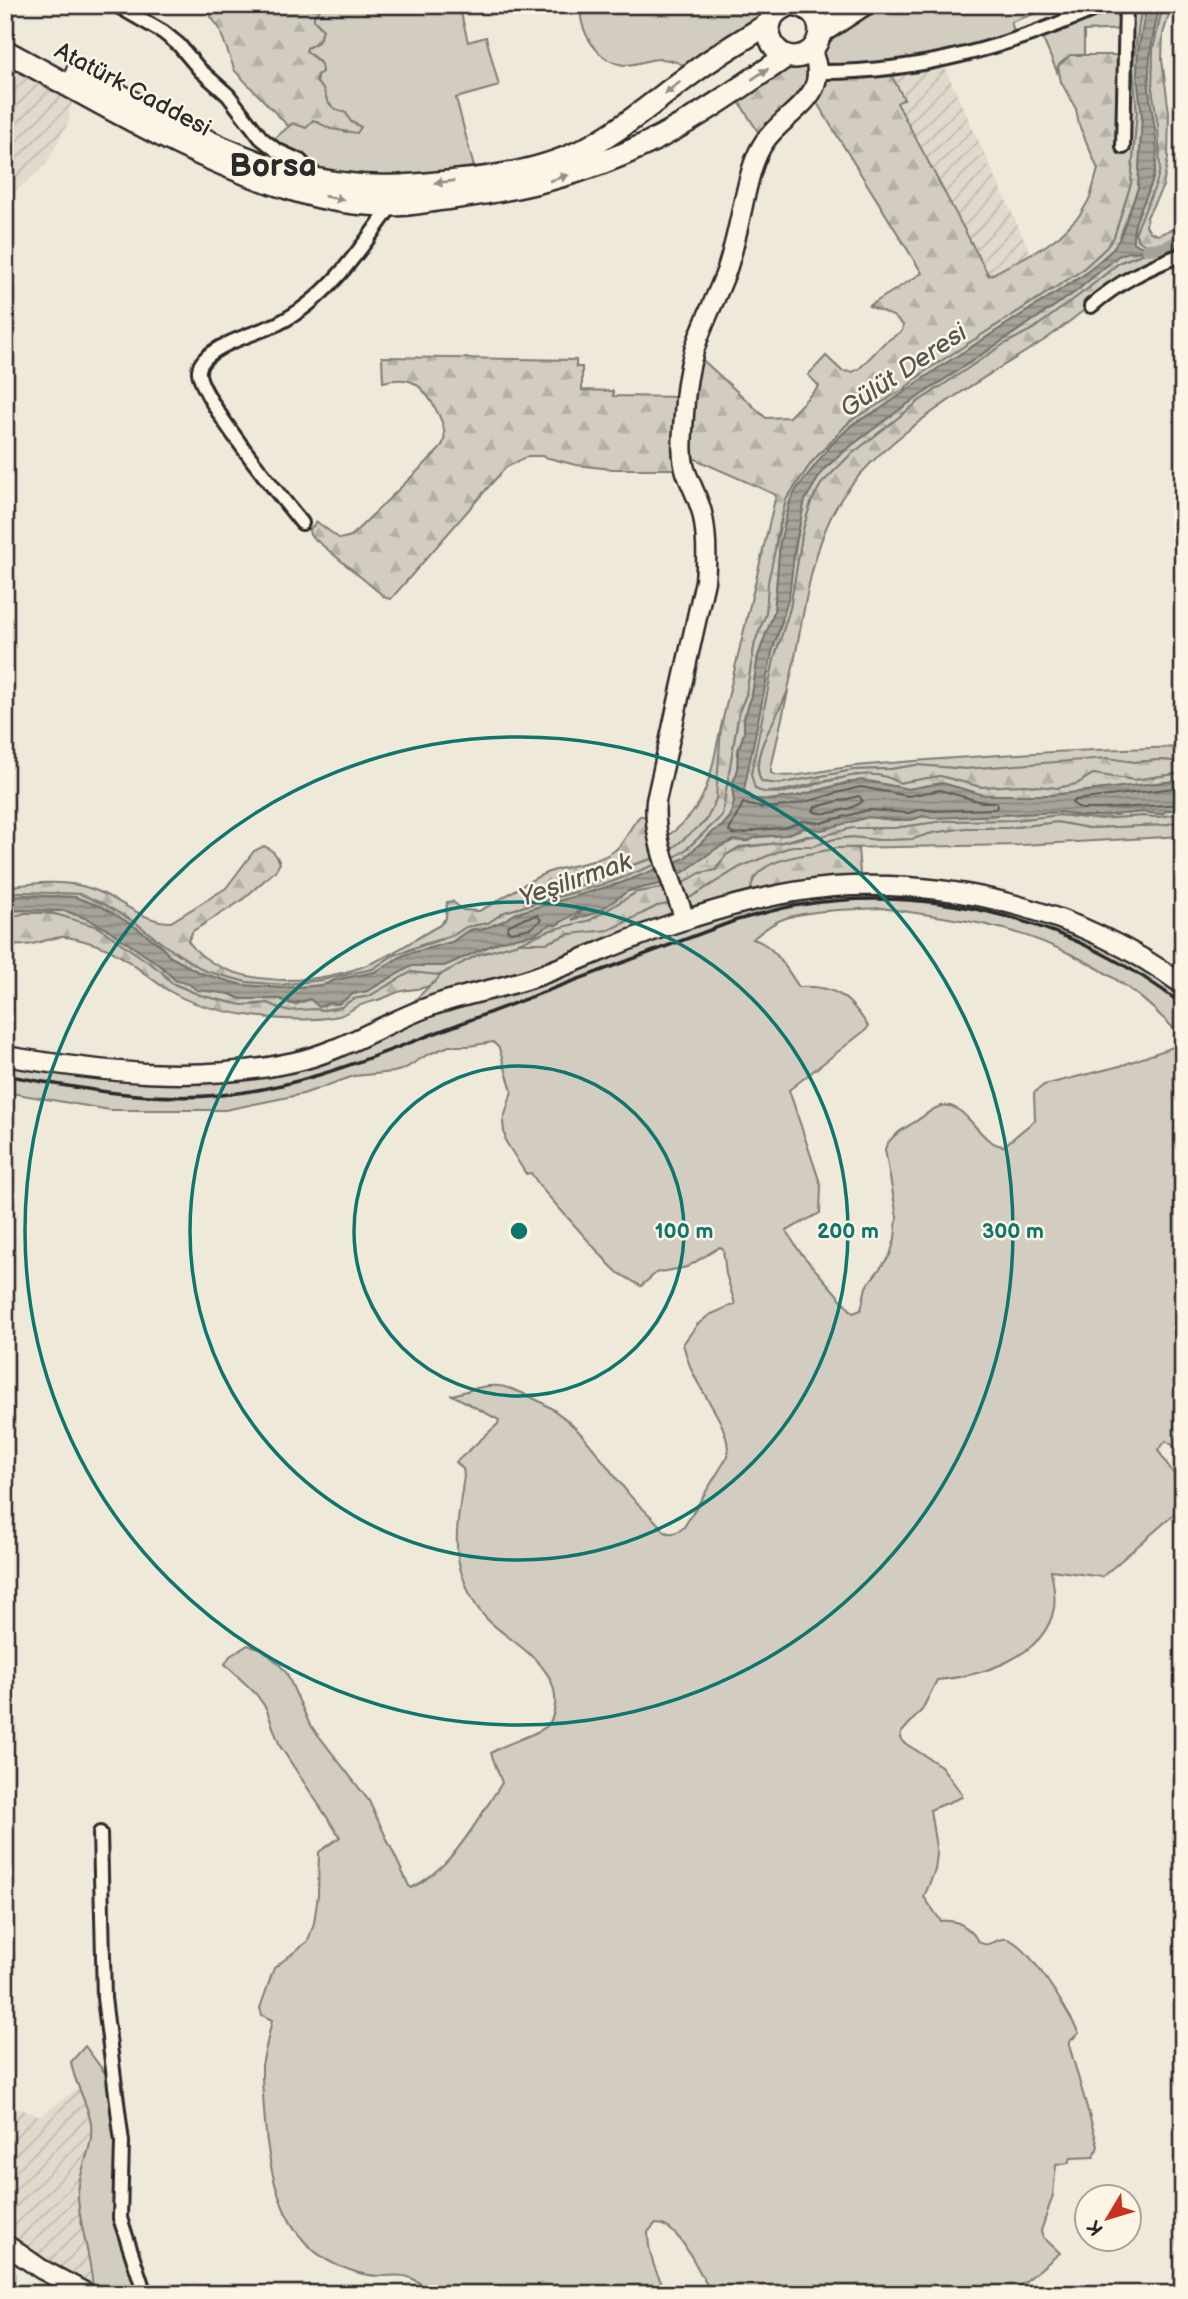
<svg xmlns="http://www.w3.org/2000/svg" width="1188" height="2299" viewBox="0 0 1188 2299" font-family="'Balsamiq Sans',sans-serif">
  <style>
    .industrial { fill: url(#industrial-furrows) }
    .green { fill: #d2cdc0; stroke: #7e7c76; stroke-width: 2; fill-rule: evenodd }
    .forest { fill: url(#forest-firs); stroke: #7e7c76; stroke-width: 2 }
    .wetland { fill: url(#wetland-marsh); stroke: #7e7c76; stroke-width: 2 }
    .water { fill: url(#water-rules); stroke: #75736d; stroke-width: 2 }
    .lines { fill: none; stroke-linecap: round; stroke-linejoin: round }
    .shore { stroke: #5c5b57; stroke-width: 2 }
    .canal { stroke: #a6a399; stroke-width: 12 }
    .street-casing { stroke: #2b2b2b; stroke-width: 18 }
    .secondary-casing { stroke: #2b2b2b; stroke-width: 23 }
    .highway-casing { stroke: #2b2b2b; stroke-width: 26 }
    .street { stroke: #fcf5e5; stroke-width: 12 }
    .secondary { stroke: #fcf5e5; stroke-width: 18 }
    .highway { stroke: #fcf5e5; stroke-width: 21 }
    .rail { stroke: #2b2b2b; stroke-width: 3.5 }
    .oneway { fill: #949088 }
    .ring { fill: none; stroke: #0f766e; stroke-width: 3.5 }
    .labels { text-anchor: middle; stroke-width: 5; stroke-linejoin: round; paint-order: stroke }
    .street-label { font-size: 24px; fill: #2b2b2b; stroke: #fcf5e5 }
    .water-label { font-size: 26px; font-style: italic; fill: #565552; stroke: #fcf5e5 }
    .district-label { font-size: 32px; font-weight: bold; fill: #2b2b2b; stroke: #fcf5e5 }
    .centre { fill: #0f766e; stroke: #fcf5e5; stroke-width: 3.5 }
    .ring-label { font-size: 21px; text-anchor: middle; font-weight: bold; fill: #0f766e; stroke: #fcf5e5; stroke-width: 5; stroke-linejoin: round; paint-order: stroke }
  </style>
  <defs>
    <pattern id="industrial-furrows" width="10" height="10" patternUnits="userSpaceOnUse" patternTransform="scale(1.75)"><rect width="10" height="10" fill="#e0dacc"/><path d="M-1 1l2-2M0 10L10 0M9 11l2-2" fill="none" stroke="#c0bbaf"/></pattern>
    <pattern id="forest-firs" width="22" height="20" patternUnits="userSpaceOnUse" patternTransform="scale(1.75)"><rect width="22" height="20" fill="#d2cdc0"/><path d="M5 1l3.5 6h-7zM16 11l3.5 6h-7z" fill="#b4b0a5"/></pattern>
    <pattern id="wetland-marsh" width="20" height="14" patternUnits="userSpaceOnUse" patternTransform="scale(1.75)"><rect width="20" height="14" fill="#d2cdc0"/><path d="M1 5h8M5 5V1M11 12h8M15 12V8" fill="none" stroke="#b4b0a5"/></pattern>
    <pattern id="water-rules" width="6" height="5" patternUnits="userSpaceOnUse" patternTransform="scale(1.75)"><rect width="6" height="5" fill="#a6a399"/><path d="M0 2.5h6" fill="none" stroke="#87857d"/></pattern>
  </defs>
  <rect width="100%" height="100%" fill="#efe9da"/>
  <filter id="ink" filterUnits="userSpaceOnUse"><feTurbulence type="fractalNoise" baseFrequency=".0143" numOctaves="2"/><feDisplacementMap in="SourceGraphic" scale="14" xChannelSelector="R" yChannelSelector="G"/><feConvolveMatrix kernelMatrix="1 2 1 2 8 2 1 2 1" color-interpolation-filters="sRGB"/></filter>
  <g filter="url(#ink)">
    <g class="industrial">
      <polygon points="5,51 77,89 69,112 70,119 46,164 15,192 5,186"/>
      <polygon points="941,60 1031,254 988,276 896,103 903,99 888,69"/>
      <polygon points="80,2087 86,2100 91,2126 88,2152 80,2176 83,2229 90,2256 93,2294 5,2244 5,2130 14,2107 40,2116"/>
    </g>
    <g class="green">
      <path d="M324,5h135l9,37 18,-5 13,49 -43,12 21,81 -131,5 -78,-40 25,-21 8,3 12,-7 18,10h8l7,3 10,-9 -5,-1 -5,-9c-4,-1 -8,-1 -11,-3 -10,-6 -19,-24 -18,-35l5,-3 -3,-11 -13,-10 1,-3 11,-6 4,-9 -1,-6 -7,-6v-5z"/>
      <path d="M581,5h209l-95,65c-11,-5 -23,-11 -36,-11 -11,0 -22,6 -33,6 -27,-1 -49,-35 -45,-60z"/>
      <polygon points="863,5 1037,5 1040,12 1011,22 1017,40 994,48 818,72 815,47"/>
      <polygon points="1104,5 1126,5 1125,29 1084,31 1084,55 1070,55 1058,66 1057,72 1040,32"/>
      <path d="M788,691l-17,77v5c15,9 65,-6 85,-7 108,-10 218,-16 327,-19v15l-22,-2 -27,2 -26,-3 -142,10 -50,-4 -25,4 -37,1 -75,14 -17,-2c-15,-24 16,-68 26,-91z"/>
      <path d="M721,727c1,25 2,72 -14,92 -10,13 -25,22 -38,32l-5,-13c45,-28 46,-64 57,-111z"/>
      <path d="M1183,820v16l-161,9 -186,3c-22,7 -44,7 -65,17l28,26 142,-1 144,37 98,58v467l-17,-11 -8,9 17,26 6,29 -10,12 -69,60 -51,-7c2,13 5,25 3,38 -9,50 -74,68 -117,72l-15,30 -21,23 -1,5 3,4 38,24 21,28v3l-32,13 7,44 -2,16 -11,27 17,24c15,-1 23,3 33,14 1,2 5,8 7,8 8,5 17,-6 26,-4 22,5 61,73 72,94l-10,9v3l29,101 -4,11 -23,1 -3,5 -12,2 -3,30 -12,36 2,6 17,16 -50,41h-297c-14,-18 -33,-73 -58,-70l-7,8c0,23 8,41 19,62h-231c-9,-6 -18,-14 -28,-17 -8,-3 -17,-1 -26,-1 -11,0 -22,-2 -32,-6 -81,-24 -84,-123 -88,-192v-13l10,-45 -10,-5 -2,-7 14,-40 34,-27 6,-18 4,-28 1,-43 21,-15 -60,-91 -14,-38 -10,-14 -31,-30 5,-8 18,-11 13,3 19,17 7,9 22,49 60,78 40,85 2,2c42,-20 66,-68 91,-105l-11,-30c14,-10 49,-19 57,-28 5,-6 6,-13 7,-20 4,-40 -42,-61 -66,-84 -12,-11 -20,-27 -25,-41 -14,-35 -4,-69 0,-105l-1,-6 -7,-7 42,-38 1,-4 -47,-25c15,-3 31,-11 47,-9 10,1 21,6 30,10 50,23 66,57 99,97 11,14 26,24 37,39 8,3 13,0 19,-5l44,-71c2,-30 -22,-55 -34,-81 -5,-9 -8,-21 -11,-31l14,-19 12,-10 26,-11 -9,-30 -3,-25 -3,-2 -33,20 -31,6 -15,13 -24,-14 -8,-8 -67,-75 -11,-16 -5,1 -20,-32 -2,-11 -1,-9 9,-31 -13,-43 -6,-6 -24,4h-20l-22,9 -23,14 -10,3 -40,4 -51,18 -78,16h-115l-105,-18v-36l106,16 184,-10 100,-49 19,-12 30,-29 33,-17 41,-12h28l24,-9 46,-7 41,-21 29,-6 54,-33 52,-21h21l21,-7 18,-2 28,3 32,-1 20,-6 33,-5h42l50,-6 32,6 75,-3zM882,908c32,5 64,9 96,15 65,13 136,46 183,93 8,8 22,18 15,30l-56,20 -76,19 -10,8 1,27 -31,26c-27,-1 -39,-52 -68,-38 -8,4 -16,11 -23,15 -11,7 -24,14 -28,26l12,68 -2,22 -5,16 -24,32 -5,23 -8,3 -53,-61 -14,-21 34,-18 1,-27 -32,-96 78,-61 1,-3c-19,-29 -32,-41 -69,-39 -13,-18 -23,-41 -46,-48 10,-9 20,-17 33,-21 30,-9 65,-8 96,-10z"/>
      <polygon points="657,857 659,863 612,882 552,898 558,891 599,880 623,868"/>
      <path d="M85,2046l20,27 12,21 2,111 26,89h-52c0,-33 -13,-63 -15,-96 -1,-26 16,-48 13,-74 -3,-22 -17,-40 -20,-62z"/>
    </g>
    <g class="forest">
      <path d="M203,5h121l-10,11v4l9,10 -5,11 -11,7 -1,3 15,13 1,8 -5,3 -1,7 8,8c2,14 9,19 22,23l5,9 10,5 -4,6 -26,-4 -18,-9 -7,8 -13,-5 -5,3 -53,-55 -16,-43z"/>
      <path d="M1126,5h16l-9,61 4,46 -6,72 -17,53 -8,11 -25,23 -157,101 -21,18 -53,31 -38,41 -26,38 -9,35 -11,79 -11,28 -9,53 -7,17 -17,104 -42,39 -9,4 -2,-8 37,-30 10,-22 5,-72 55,-232 -92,-41 1,15h-73l-36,-4 -35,-9h-13l-23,12 -114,131 -5,-1 -76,-63 -1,-5 8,-8 23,17 11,-3 88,-86c2,-3 5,-8 5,-10 4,-16 -18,-52 -32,-58 -9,-4 -20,-2 -29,0l-1,-25 194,3v7h6v23l31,1v5l72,1 9,-45 72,66 23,-1 30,-31 -11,-11 18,-19 16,15 10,1 7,-3 25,-26 18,-12 1,-6 -10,-9 -24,-10 53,-33 -110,-178 -52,40 -27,-43 54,-36 30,10 71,3 16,30 -7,4 92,173 55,-29 15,-11 21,-21 10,-17 8,-29 -19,-44 -3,-16 -15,-27 -3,-16 12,-11h54z"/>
      <path d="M1163,5h9l-9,29 -1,26 7,52 -1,46 -5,28 -16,31 -1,9 4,6 8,3 25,-10v29c-31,17 -64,33 -93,52 -16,11 -30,24 -47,35 -65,41 -181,105 -213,178 -24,51 -28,115 -42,170 -6,24 -43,68 -26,93l17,2 75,-14 37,-1 25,-4 50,4 142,-11 26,4 26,-2 23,2v11l-49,7 -41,-6 -16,10 -20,4 -33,-3 -43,2 -41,-11 -41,7c-36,-24 -97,12 -140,9l-7,-8 -1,-10 4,-25 19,-90 16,-51 13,-79 8,-27 10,-18 28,-28 73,-57 82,-55 29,-15 53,-39 34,-28 40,-14 -19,-4 -6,-11 16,-38 9,-43 -8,-63 1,-40z"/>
      <polygon points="1176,813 1183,813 1183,820 1164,825 1089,828 1057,822 1007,828 965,828 932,833 912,839 880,840 852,837 834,839 813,846 792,846 740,867 686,900 680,885 699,873 716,870 726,855 739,848 778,843 852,828 894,828 943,821 1014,820 1059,815 1096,819 1143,816 1158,817"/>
      <path d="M640,816h4l2,3 11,38 -34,11 -24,12 -40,11 -7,7 -47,14 -17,11 -22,4 -12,8 -33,10 -29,11 -19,13 -52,11 -39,5 -36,-3 -41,-11 -41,-26 -28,-22 -33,-19 -23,-10 -62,-2 -13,5v-10c28,-4 60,-8 87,2 27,9 50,33 79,33l55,-34 28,-37 10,-5c9,4 12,8 16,17l-4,7 -35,31 -48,30 -5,10c37,51 134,45 186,21 23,-10 44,-25 66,-37l6,-7 1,-16 5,-1 11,9 16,1c24,-11 43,-28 67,-38 22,-9 48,-8 68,-22 13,-9 15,-25 26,-35z"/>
      <path d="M836,848h22l3,39 -109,15c-11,-46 54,-45 84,-54z"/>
      <polygon points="668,887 673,903 657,906 609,930 569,934 546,943 518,943 547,931 590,920 637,892"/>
      <path d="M33,912l28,3 38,12 62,44 10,12 29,12 32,8 20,2 16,-2 55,7 10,-1 20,-10 16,-3 42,-24 29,3c-10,19 -30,11 -47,19 -14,7 -22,7 -35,12 -6,3 -12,8 -19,10 -43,9 -130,-1 -168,-24 -25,-15 -48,-40 -77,-48 -9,-3 -21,-7 -31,-7 -11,0 -20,5 -31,7 -8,2 -18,1 -27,2v-27l13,-5z"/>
    </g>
    <g class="wetland">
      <polygon points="1142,5 1147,5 1138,51 1137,75 1142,117 1138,188 1119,240 1111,251 1085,274 937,369 879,410 854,423 831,445 796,490 790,501 780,543 774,612 758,656 752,695 744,719 744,733 738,751 737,773 732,785 734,802 730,817 722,826 713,831 685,858 673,864 672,859 687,849 722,816 739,712 746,695 755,642 766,614 768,582 786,500 812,462 850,421 903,390 924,372 1081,271 1106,248 1114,237 1131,184 1137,112 1133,66"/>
      <path d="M1160,5h3l-10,44 -1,40 6,36 2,44 -4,15 -21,49 2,6 11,8 -8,-1 -7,-4c-2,-25 19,-47 22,-72 4,-27 -3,-53 -6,-80 -2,-29 4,-56 11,-85z"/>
      <path d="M1149,251l-29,11 -34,28 -53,39 -29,15 -82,55 -73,57 -28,28 -10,18 -8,27 -13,79 -16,51 -23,115 4,15c36,18 101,-34 144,-6l41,-7 41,11 43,-2 33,3 20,-4 16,-10 41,6 49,-7v7l-131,15h-68l-42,-12 -34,6 -34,-7h-26l-51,14 -27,4 -18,-1 -8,-9v-5l28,-133 10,-30 19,-105 4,-17 18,-30 29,-25 51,-38 171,-114 44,-37 10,-4z"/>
      <polygon points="1168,810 1183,810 1183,813 1158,817 1143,816 1096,819 1059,815 1014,820 943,821 894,828 852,828 821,836 804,836 778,843 739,847 726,855 715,870 700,873 680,885 678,876 717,848 734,840 747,841 758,837 785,835 804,828 821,830 868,817 894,820 911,820 923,816 933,818 1061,812 1081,816 1101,816 1143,812 1161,814"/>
      <polygon points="659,863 661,868 621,883 517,913 501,922 481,930 473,929 466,932 452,942 404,955 375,972 335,980 324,985 281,988 242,985 200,973 169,956 160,945 134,926 102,907 75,897 20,895 5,901 5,897 18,892 80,894 103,904 136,923 164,945 205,971 246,982 282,985 321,980 373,969 392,956 454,935 466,927 488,923 505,912 612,882"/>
      <polygon points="666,882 668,887 637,892 590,920 548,931 518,943 477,955 440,975 411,972 369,996 353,999 341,1007 323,1010 314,1009 286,1011 268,1003 242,1005 200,995 172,983 161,971 98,927 52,913 25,913 5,919 5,915 17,910 66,911 88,919 109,930 162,967 177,981 230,994 240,999 280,999 295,1005 310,999 323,1006 328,1003 338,1004 353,994 367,991 412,966 444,966 501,941 535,934 549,925 556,925 591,904 577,917 589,915 628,891"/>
    </g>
    <path class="water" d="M1147,5h13c-7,29 -13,56 -11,85 3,27 11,53 6,80 -4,24 -24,48 -22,72l7,4 23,2 -14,3 -21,1 -10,4 -44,37 -171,114 -63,47 -17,16 -18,30 -10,46 -6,51 -17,55 -28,138 8,9 18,1 27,-4 64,-16 47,9 34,-6 42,12h68l131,-15v30h-15l-7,4 -18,-2 -42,4h-20l-20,-4 -128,6 -10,-2 -12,4h-17l-25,-3 -48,13 -17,-2 -19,7 -27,2 -11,4 -13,-1 -17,8 -39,28 -18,8 -32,7 -30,21 -26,8 14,-13 -30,18h-7l-14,9 -34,7 -57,25h-32l-45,25 -14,3 -15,10 -10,-1 -9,4 -9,-8 -19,5 -11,-5h-39l-11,-5 -33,-4 -11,-8 -11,-2 -13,-13 -53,-37 -21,-11 -22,-8 -49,-1 -12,5v-14l15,-6 55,2 27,10 32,19 26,19 9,11 31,17 42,12 39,3 19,-1 24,-2 11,-5 40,-8 29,-17 48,-13 14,-10 7,-3 8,1 20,-8 16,-9 104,-30 64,-25 29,-27 8,-4 8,-10 4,-15 -2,-17 5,-12 1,-22 6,-18v-14l8,-24 6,-39 16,-44 6,-69 10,-42 6,-11 35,-45 23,-22 25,-13 58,-41 148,-95 26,-23 8,-11 19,-52 4,-71 -5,-42 1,-24z"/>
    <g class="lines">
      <g class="shore">
        <path d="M861,787l47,9 32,-6 42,12h14l2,4 -3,3 -61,2 -12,-2 -13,4 -41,-3 -47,13 -18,-2 -19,7 -27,2 -11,3 -14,1 -3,-3 14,-28c35,14 81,-9 118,-16z"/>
        <polyline points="1183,787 1075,800 1072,803 1081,809 1101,809 1183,804"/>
        <path d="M859,796l4,5c-9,8 -39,16 -50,10l2,-4z"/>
        <polygon points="537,915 541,920 531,928 511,932 507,930 508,926 519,920"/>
      </g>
      <polyline class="canal" points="1147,249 1163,248 1183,239"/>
      <g class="street-casing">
        <g id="street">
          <polyline points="116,5 163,32 179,45 200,70 228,95 261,138 276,150 300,161 315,176"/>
          <path d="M818,72c102,1 193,-26 286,-67"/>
          <polyline points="1123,147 1126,5"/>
          <path d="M1091,306c27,-24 58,-39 92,-52"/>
          <path d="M302,523c-18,-22 -107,-130 -103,-153 4,-24 60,-37 80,-47 49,-24 82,-75 113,-118"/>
          <polyline points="100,1833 104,1998 122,2142 120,2218 145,2294"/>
        </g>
      </g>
      <g class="secondary-casing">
        <g id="secondary">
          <path d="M685,920c-12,-38 -33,-79 -29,-119l49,-220c2,-21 2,-43 -2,-64 -3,-16 -11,-29 -17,-45 -6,-16 -3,-40 -2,-58 1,-20 4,-43 10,-63 8,-27 22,-52 32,-79 8,-23 13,-48 18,-72 5,-20 9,-42 21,-59 22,-31 69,-45 46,-91"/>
          <path d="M5,1056c97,16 192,28 289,6 49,-11 90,-39 137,-56 33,-12 68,-17 101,-28 54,-19 107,-45 162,-61 44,-14 92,-26 139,-30 124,-8 249,24 350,98"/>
          <polyline points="5,2244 41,2269 88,2294"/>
        </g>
      </g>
      <g class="highway-casing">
        <g id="highway">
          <path d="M790,5c-40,11 -17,65 16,49 6,-3 11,-10 13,-17 4,-16 -7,-29 -22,-32"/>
          <polyline points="820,33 863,5"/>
          <path d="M5,51c94,50 189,110 292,140 29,9 64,14 94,14 18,0 36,-4 53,-6 71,-9 139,-24 204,-56 49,-24 94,-57 139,-87"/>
          <path d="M77,72c85,45 172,101 269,112 37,5 74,1 111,-3 44,-4 89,-12 128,-32 40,-21 73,-51 109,-77 24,-18 50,-33 76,-49"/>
        </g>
      </g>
      <use href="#street" class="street"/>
      <use href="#secondary" class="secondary"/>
      <use href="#highway" class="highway"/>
      <path class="rail" d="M5,1075c71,13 143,27 216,20 81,-7 157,-41 233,-69 94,-36 189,-71 283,-106 21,-5 42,-12 63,-15 136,-21 274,15 383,100"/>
    </g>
    <defs><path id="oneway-solid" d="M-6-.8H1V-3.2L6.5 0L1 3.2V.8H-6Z" transform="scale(1.75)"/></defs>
    <g class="oneway">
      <use href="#oneway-solid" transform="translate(760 74) rotate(-34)"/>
      <use href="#oneway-solid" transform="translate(672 88) rotate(143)"/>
      <use href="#oneway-solid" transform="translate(559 178) rotate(-17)"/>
      <use href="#oneway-solid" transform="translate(444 182) rotate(174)"/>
      <use href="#oneway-solid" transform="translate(334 198) rotate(10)"/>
    </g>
  </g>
  <g class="ring">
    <circle cx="519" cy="1231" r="165"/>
    <circle cx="519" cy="1231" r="329"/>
    <circle cx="519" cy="1231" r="494"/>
  </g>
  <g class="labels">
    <g class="street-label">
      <text transform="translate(133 89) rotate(28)" y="8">Atatürk Caddesi</text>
    </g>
    <g class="water-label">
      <text transform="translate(903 370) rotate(-34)" y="9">Gülüt Deresi</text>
      <text transform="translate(575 879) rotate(-19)" y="9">Yeşilırmak</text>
    </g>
    <g class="district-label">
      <text x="273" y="176">Borsa</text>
    </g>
  </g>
  <circle cx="519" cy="1231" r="10" class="centre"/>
  <g class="ring-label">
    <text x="684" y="1238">100 m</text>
    <text x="848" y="1238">200 m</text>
    <text x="1013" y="1238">300 m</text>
  </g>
  <rect width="1188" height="2299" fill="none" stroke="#fcf5e5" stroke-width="28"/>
  <rect x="14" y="14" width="1160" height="2271" fill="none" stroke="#2b2b2b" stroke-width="2.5" filter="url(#ink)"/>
  <g transform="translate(1108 2218) rotate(232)"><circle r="33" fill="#fcf5e5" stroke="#a8a49b" stroke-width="2"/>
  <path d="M0-5L12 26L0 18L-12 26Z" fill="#c8321e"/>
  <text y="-10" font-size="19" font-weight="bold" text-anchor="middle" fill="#2b2b2b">K</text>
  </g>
</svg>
